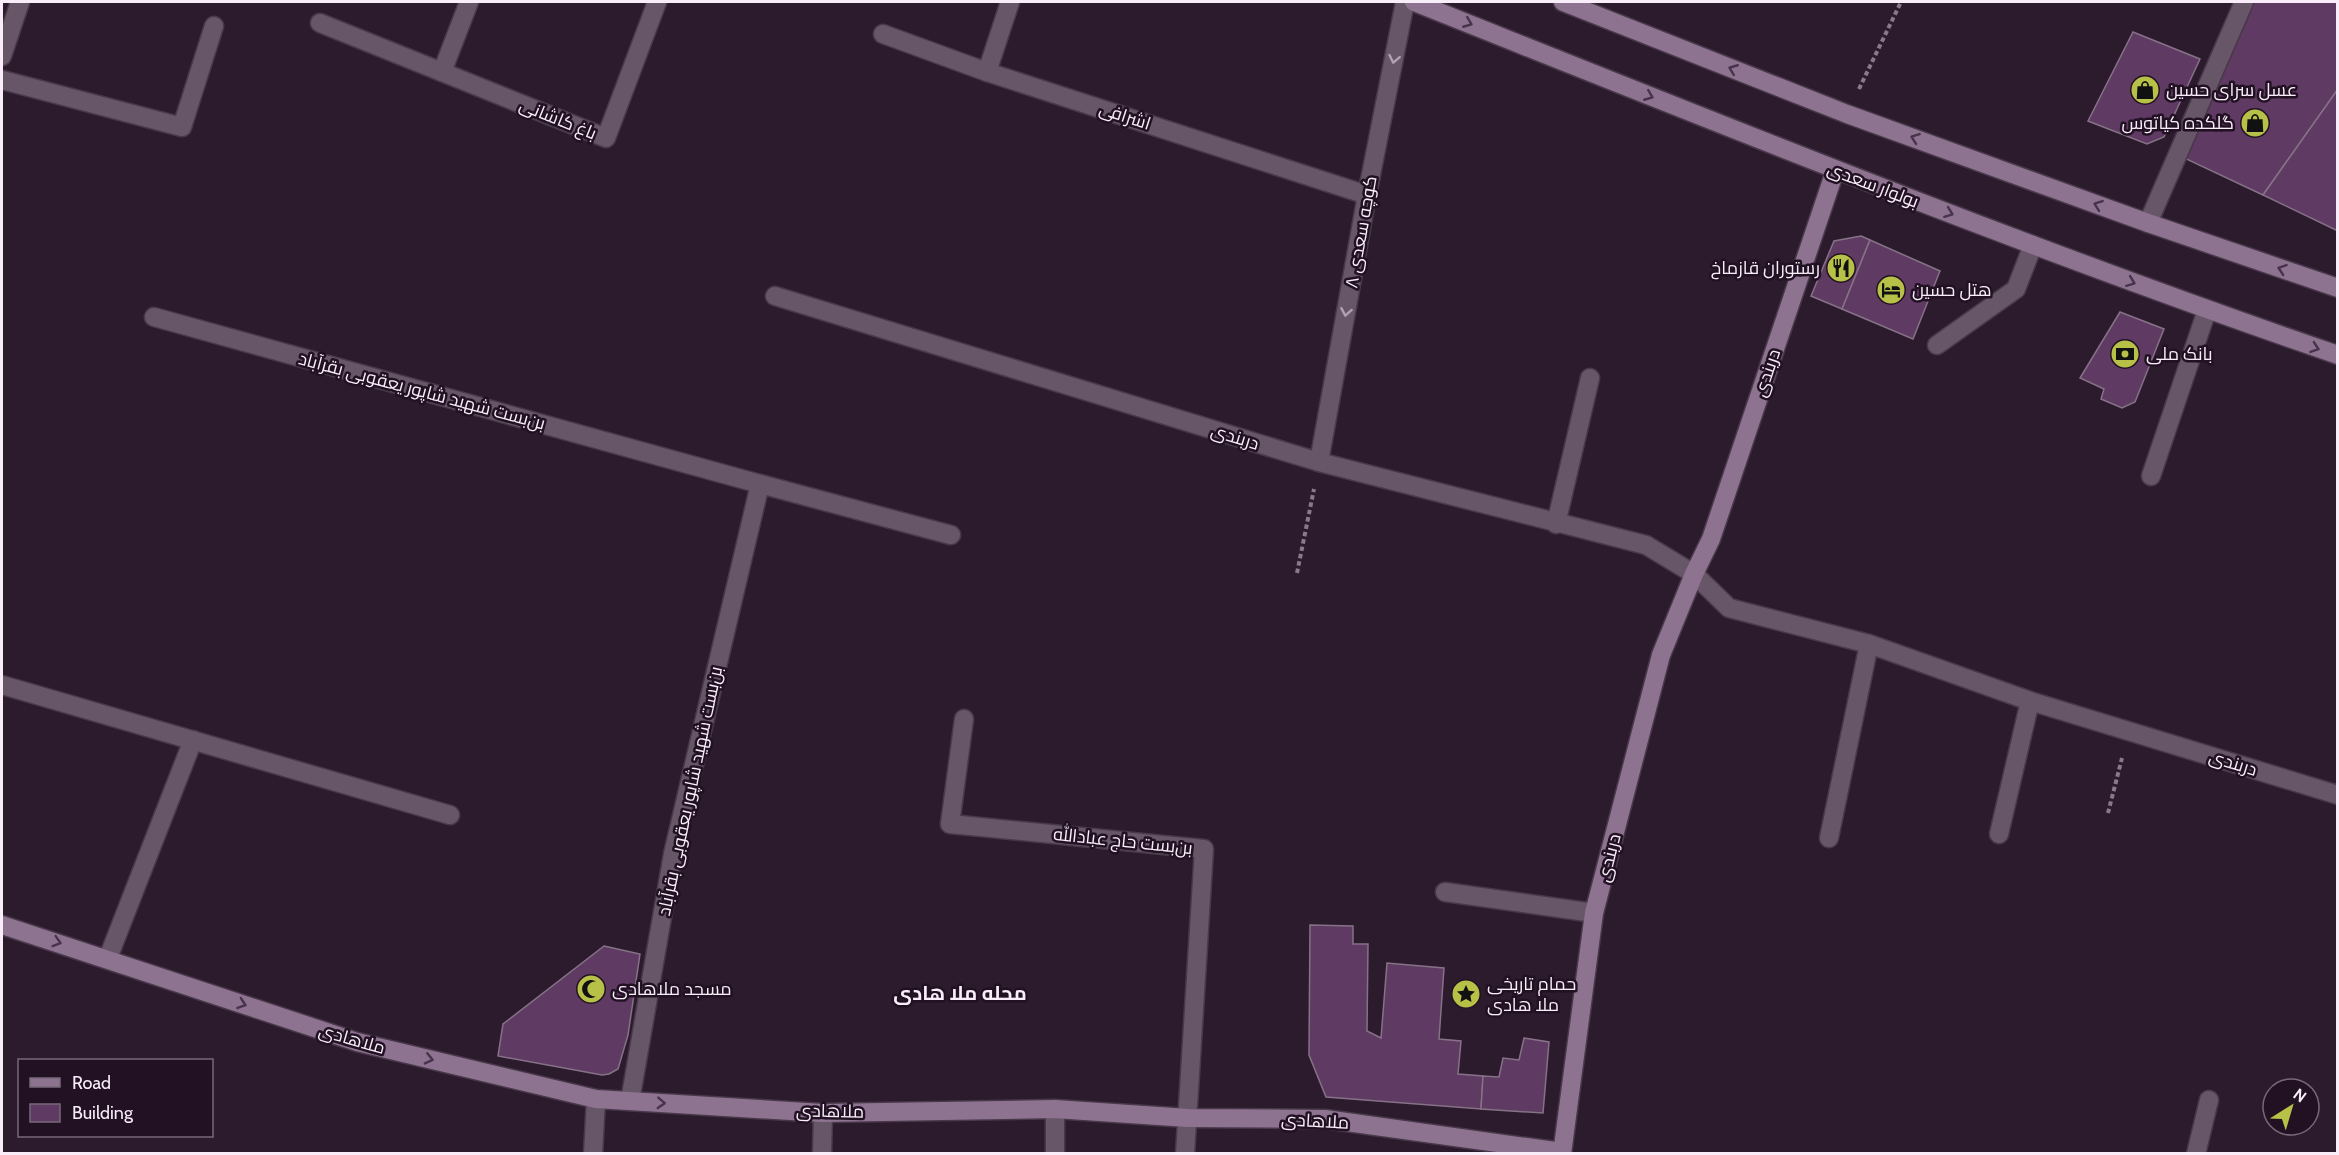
<svg xmlns="http://www.w3.org/2000/svg" width="2339" height="1155" viewBox="0 0 2339 1155" font-family="Cabin,Cairo,sans-serif">
  <style>
    .building { fill: #5f3a63; stroke: #867287; stroke-width: 1.5 }
    .lines { fill: none; stroke-linecap: round; stroke-linejoin: round }
    .street-casing { stroke: #48384a; stroke-width: 21 }
    .secondary-casing { stroke: #48384a; stroke-width: 21 }
    .path { stroke: #887a8a; stroke-width: 4; stroke-dasharray: 4.5 3; stroke-linecap: butt }
    .street { stroke: #675668; stroke-width: 18 }
    .secondary { stroke: #8e7391; stroke-width: 18 }
    .oneway { stroke: #47334a }
    .oneway2 { stroke: #b0a2b0 }
    .labels { text-anchor: middle; stroke-width: 5; stroke-linejoin: round; paint-order: stroke }
    .poi-label { font-size: 18px; fill: #f8edf9; stroke: #211123; text-anchor: start }
    .street-label { font-size: 18px; fill: #f8edf9; stroke: #211123 }
    .neighbourhood-label { font-size: 20px; font-weight: bold; fill: #f8edf9; stroke: #211123 }
  </style>
  <rect width="100%" height="100%" fill="#2b1b2d"/>
  <g class="building">
    <polygon points="2251,2 2338,2 2338,89 2263,195 2182,157"/>
    <polygon points="2133,32 2200,59 2164,137 2147,144 2088,121"/>
    <polygon points="2338,89 2338,231 2263,195"/>
    <polygon points="1861,236 1870,240 1842,309 1811,296 1834,241"/>
    <polygon points="1870,240 1940,271 1913,339 1842,309"/>
    <polygon points="2120,312 2164,329 2135,402 2122,408 2101,399 2104,389 2080,378"/>
    <polygon points="1310,925 1353,926 1353,944 1368,944 1367,1031 1381,1038 1387,963 1444,968 1439,1039 1461,1041 1458,1074 1483,1076 1481,1109 1326,1097 1309,1055"/>
    <polygon points="604,946 640,954 628,1035 618,1069 609,1074 602,1075 498,1056 503,1024"/>
    <polygon points="1524,1038 1549,1042 1543,1113 1481,1109 1483,1076 1499,1077 1503,1058 1519,1060"/>
  </g>
  <g class="lines">
    <g class="street-casing">
      <g id="street">
        <polyline points="320,23 606,138 657,2"/>
        <polyline points="883,34 987,72 1367,195"/>
        <polyline points="2,56 20,2"/>
        <polyline points="442,72 469,2"/>
        <polyline points="987,72 1010,2"/>
        <polyline points="2,80 182,127 214,26"/>
        <polyline points="2148,223 2244,2"/>
        <polyline points="775,296 1319,462 1646,545 1694,574 1729,608 1869,644 2030,701 2338,795"/>
        <polyline points="154,317 760,484 673,854 630,1101"/>
        <polyline points="1937,345 2016,289 2033,245"/>
        <polyline points="1319,462 1367,195 1405,2"/>
        <polyline points="2151,476 2207,310"/>
        <polyline points="760,484 951,535"/>
        <polyline points="1556,524 1590,378"/>
        <polyline points="2,685 450,815"/>
        <polyline points="964,719 950,824 1204,849 1185,1154"/>
        <polyline points="1999,834 2030,701"/>
        <polyline points="1829,838 1869,644"/>
        <polyline points="1445,892 1594,913"/>
        <polyline points="108,958 193,740"/>
        <polyline points="593,1154 596,1099"/>
        <polyline points="822,1154 823,1113"/>
        <polyline points="1055,1154 1055,1109"/>
        <polyline points="2196,1154 2209,1100"/>
      </g>
    </g>
    <g class="secondary-casing">
      <g id="secondary">
        <path d="M1414,2c306,122 612,246 924,353"/>
        <polyline points="1563,2 1847,114 2148,223 2338,288"/>
        <polyline points="2,925 357,1042 596,1099 823,1113 1055,1109 1188,1118 1325,1119 1562,1152"/>
        <polyline points="1562,1154 1594,913 1661,655 1694,574 1711,539 1835,171"/>
      </g>
    </g>
    <g class="path">
      <polyline points="1859,89 1901,2"/>
      <polyline points="1297,573 1314,489"/>
      <polyline points="2108,813 2122,758"/>
    </g>
    <use href="#street" class="street"/>
    <use href="#secondary" class="secondary"/>
  </g>
  <defs><path id="oneway-chevron" d="M-2-3.5L2.5 0L-2 3.5" fill="none" stroke-width="1.6" stroke-linecap="round" stroke-linejoin="round" transform="scale(1.5)"/></defs>
  <g class="oneway">
    <use href="#oneway-chevron" transform="translate(1468 23) rotate(22)"/>
    <use href="#oneway-chevron" transform="translate(1733 69) rotate(-158)"/>
    <use href="#oneway-chevron" transform="translate(1649 96) rotate(22)"/>
    <use href="#oneway-chevron" transform="translate(1915 138) rotate(-160)"/>
    <use href="#oneway-chevron" transform="translate(2098 205) rotate(-160)"/>
    <use href="#oneway-chevron" transform="translate(1949 213) rotate(21)"/>
    <use href="#oneway-chevron" transform="translate(2282 269) rotate(-161)"/>
    <use href="#oneway-chevron" transform="translate(2131 282) rotate(21)"/>
    <use href="#oneway-chevron" transform="translate(2315 348) rotate(19)"/>
    <use href="#oneway-chevron" transform="translate(57 942) rotate(17)"/>
    <use href="#oneway-chevron" transform="translate(242 1004) rotate(19)"/>
    <use href="#oneway-chevron" transform="translate(429 1059) rotate(13)"/>
    <use href="#oneway-chevron" transform="translate(661 1103) rotate(3)"/>
  </g>
  <g class="oneway2">
    <use href="#oneway-chevron" transform="translate(1394 59) rotate(101)"/>
    <use href="#oneway-chevron" transform="translate(1346 312) rotate(100)"/>
  </g>
  <defs>
    <g id="shop-disc" transform="scale(1.5)"><circle r="9.5" fill="#b8c147" stroke="#211123"/><path d="M-5-2.5h2.3a2.7 3.5 0 0 1 5.4 0H5L5.5 6h-11ZM-1.5-2.5h3a1.5 2.3 0 0 0-3 0Z" fill="#111"/></g>
    <g id="restaurant-disc" transform="scale(1.5)"><circle r="9.5" fill="#b8c147" stroke="#211123"/><path d="M-5-6h1v4h1v-4h1v4h1v-4h1v5L-1.5 .5V6h-2V.5L-5-1ZM5-6V6H3V1.5H1.5Q1.5-4 5-6Z" fill="#111"/></g>
    <g id="hotel-disc" transform="scale(1.5)"><circle r="9.5" fill="#b8c147" stroke="#211123"/><path d="M-6-4.5h1.5V1H6V5H4.5V3h-9V5H-6ZM-4 0a1.8 1.8 0 1 1 3.6 0ZM.5 0V-2.5h3Q6-2.5 6 0Z" fill="#111"/></g>
    <g id="bank-disc" transform="scale(1.5)"><circle r="9.5" fill="#b8c147" stroke="#211123"/><path d="M-6-4H6V4H-6ZM0-2.3a2.3 2.3 0 1 0 0 4.6a2.3 2.3 0 1 0 0-4.6Z" fill="#111"/></g>
    <g id="mosque-disc" transform="scale(1.5)"><circle r="9.5" fill="#b8c147" stroke="#211123"/><path d="M3.5-4.9A6 6 0 1 0 3.5 4.9A5 5 0 1 1 3.5-4.9Z" fill="#111"/></g>
    <g id="sight-disc" transform="scale(1.5)"><circle r="9.5" fill="#b8c147" stroke="#211123"/><path d="M0-6L1.8-2.2L6-1.7L2.9 1.2L3.7 5.4L0 3.3L-3.7 5.4L-2.9 1.2L-6-1.7L-1.8-2.2Z" fill="#111"/></g>
  </defs>
  <g fill-rule="evenodd">
    <use href="#shop-disc" x="2145" y="90"/>
    <use href="#shop-disc" x="2255" y="123"/>
    <use href="#restaurant-disc" x="1841" y="268"/>
    <use href="#hotel-disc" x="1891" y="290"/>
    <use href="#bank-disc" x="2125" y="354"/>
    <use href="#mosque-disc" x="591" y="989"/>
    <use href="#sight-disc" x="1466" y="994"/>
  </g>
  <g class="labels">
    <g class="poi-label">
      <text x="2166" y="96">عسل سرای حسین</text>
      <text x="2234" y="129" text-anchor="end">گلکده کیاتوس</text>
      <text x="1820" y="274" text-anchor="end">رستوران قازماخ</text>
      <text x="1912" y="296">هتل حسین</text>
      <text x="2146" y="360">بانک ملی</text>
      <text x="1487" y="990">حمام تاریخی<tspan x="1487" dy="21">ملا هادی</tspan></text>
      <text x="612" y="995">مسجد ملاهادی</text>
    </g>
    <g class="street-label">
      <text transform="translate(1125 116) rotate(18)" y="6">اشرافی</text>
      <text transform="translate(558 119) rotate(22)" y="6">باغ کاشانی</text>
      <text transform="translate(1873 185) rotate(21)" y="6">بولوار سعدی</text>
      <text transform="translate(1361 232) rotate(-80)" y="6">کوچه سعدی ۸</text>
      <text transform="translate(1767 373) rotate(-71)" y="6">دربندی</text>
      <text transform="translate(422 391) rotate(15)" y="6">بن‌بست شهید شاپور یعقوبی بقرآباد</text>
      <text transform="translate(1235 437) rotate(17)" y="6">دربندی</text>
      <text transform="translate(2233 763) rotate(17)" y="6">دربندی</text>
      <text transform="translate(690 791) rotate(-78)" y="6">بن‌بست شهید شاپور یعقوبی بقرآباد</text>
      <text transform="translate(1123 841) rotate(6)" y="6">بن‌بست حاج عبادالله</text>
      <text transform="translate(1609 858) rotate(-76)" y="6">دربندی</text>
      <text transform="translate(352 1039) rotate(16)" y="6">ملاهادی</text>
      <text transform="translate(830 1111) rotate(1)" y="6">ملاهادی</text>
      <text transform="translate(1315 1121) rotate(3)" y="6">ملاهادی</text>
    </g>
    <g class="neighbourhood-label">
      <text x="960" y="1000">محله ملا هادی</text>
    </g>
  </g>
  <rect width="2339" height="1155" fill="none" stroke="#f8edf9" stroke-width="6"/>
  <rect x="18" y="1059" width="195" height="78" fill="#211123" stroke="#776979" stroke-width="1.5"/>
  <rect x="30" y="1078" width="30" height="9" fill="#8e7391" stroke="#776979" stroke-width="1.5"/>
  <text x="72" y="1089" font-size="18" fill="#f8edf9">Road</text>
  <rect x="30" y="1104" width="30" height="18" fill="#5f3a63" stroke="#776979" stroke-width="1.5"/>
  <text x="72" y="1119" font-size="18" fill="#f8edf9">Building</text>
  <g transform="translate(2291 1107) rotate(37)"><circle r="28" fill="#211123" stroke="#776979" stroke-width="1.5"/>
  <path d="M0-4.5L10 22L0 15L-10 22Z" fill="#b8c147"/>
  <text y="-9" font-size="16" font-weight="bold" text-anchor="middle" fill="#f8edf9">N</text>
  </g>
</svg>
